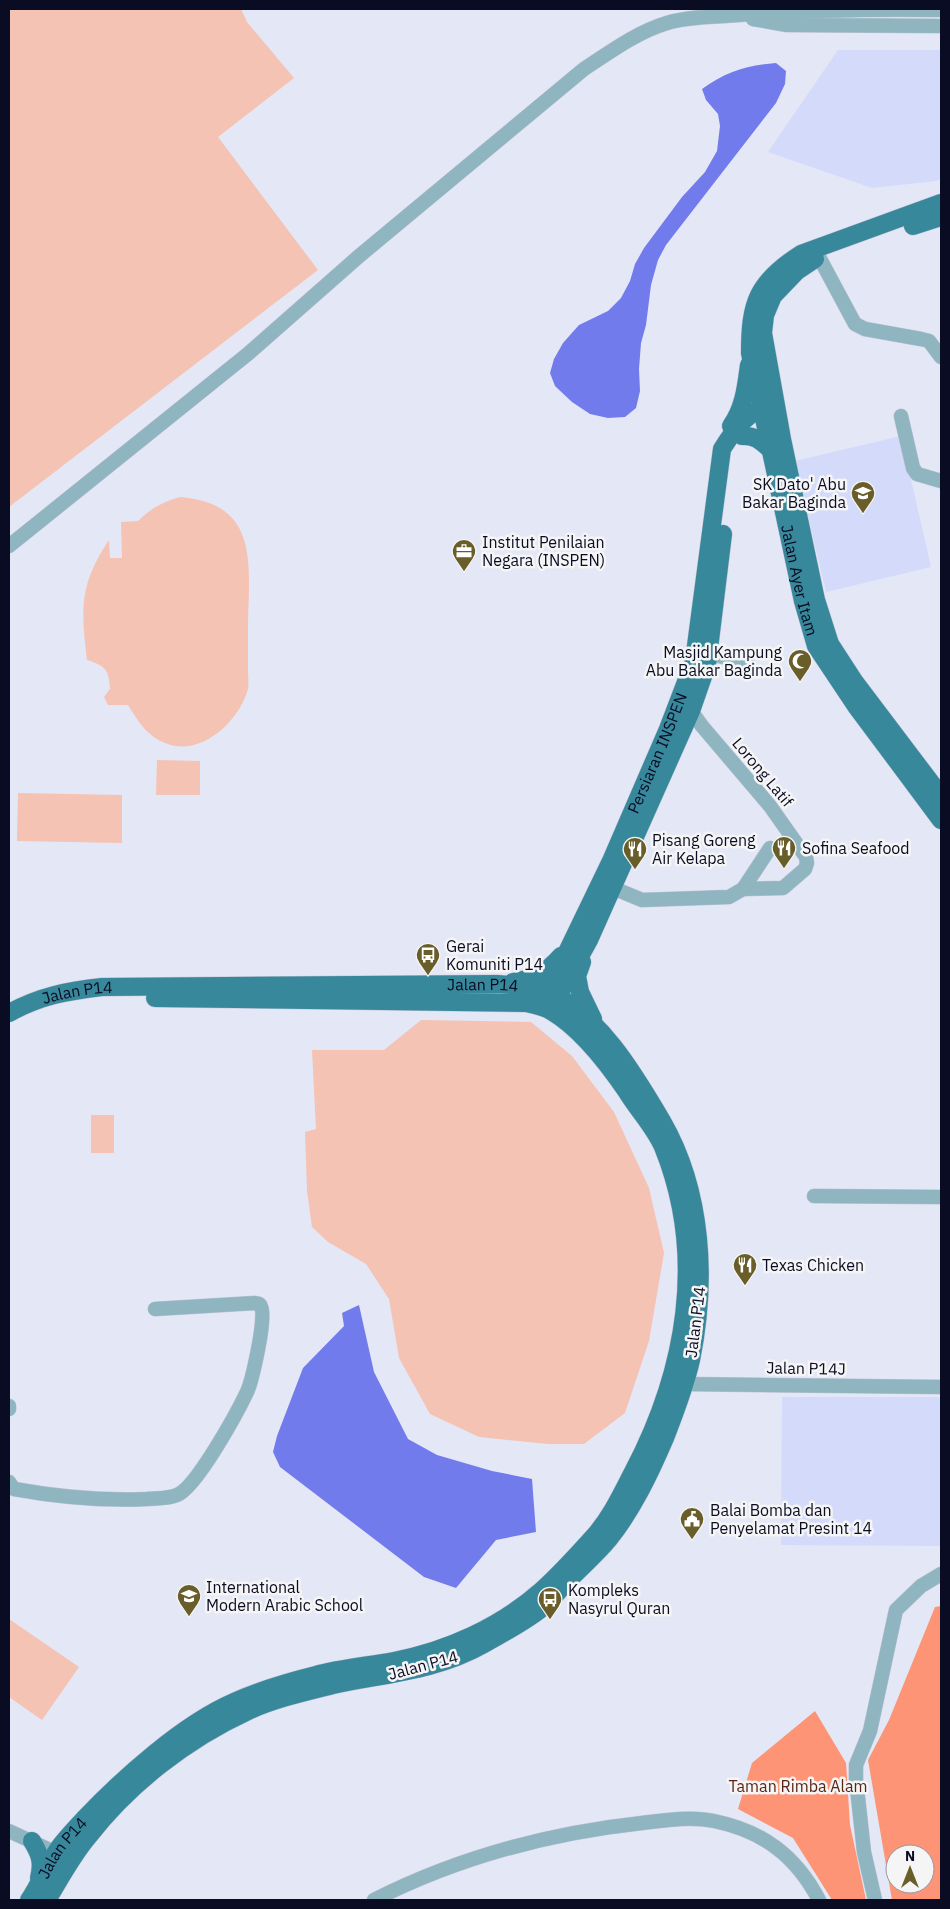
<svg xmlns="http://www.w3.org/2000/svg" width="950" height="1909" viewBox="0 0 950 1909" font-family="'IBM Plex Sans',sans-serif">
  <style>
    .built { fill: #d4daf9 }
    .green { fill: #f4c3b4 }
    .forest { fill: #fc9475; fill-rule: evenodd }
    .water { fill: #727bec }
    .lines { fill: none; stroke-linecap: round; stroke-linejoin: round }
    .minor-casing { stroke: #c1c4d4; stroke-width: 15 }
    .major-casing { stroke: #c1c4d4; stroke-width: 19 }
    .minor { stroke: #8fb5c0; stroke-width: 14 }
    .major { stroke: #38889c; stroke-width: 18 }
    .labels { text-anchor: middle; stroke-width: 5; stroke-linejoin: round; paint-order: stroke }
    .poi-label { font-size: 16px; fill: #0a0c23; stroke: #f5f5f5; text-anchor: start }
    .street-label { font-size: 16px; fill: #0a0c23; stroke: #f5f5f5 }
    .park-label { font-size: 16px; fill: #582617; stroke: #f5f5f5 }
  </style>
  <rect width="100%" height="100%" fill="#e4e7f6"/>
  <g class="built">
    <polygon points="838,50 941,50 941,179 936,181 872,188 768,152"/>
    <polygon points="901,436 931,567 826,592 795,461"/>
    <polygon points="782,1397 941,1397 941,1546 781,1545"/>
  </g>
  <g class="green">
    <polygon points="9,9 241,9 247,22 294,78 218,137 318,270 9,507"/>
    <path d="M180,497c80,6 69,68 68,127 0,16 0,31 0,46 0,6 1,14 0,19 -9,33 -48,69 -83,54 -19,-8 -27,-22 -37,-38h-20l-4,-8 6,-8c-1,-19 -4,-23 -23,-29 -6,-51 -8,-75 22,-120l1,18h12l-1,-36 17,-1c13,-13 25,-19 42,-24z"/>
    <polygon points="157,760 200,761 200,795 156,795"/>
    <polygon points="18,793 122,795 122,843 17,841"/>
    <polygon points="421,1020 531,1022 572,1056 614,1112 649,1188 664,1253 649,1341 625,1413 584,1444 548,1444 479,1437 430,1414 399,1358 389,1299 366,1264 328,1242 312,1227 307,1191 305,1132 316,1129 312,1050 384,1050"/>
    <rect x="91" y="1115" width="23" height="38"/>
    <polygon points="9,1619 79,1667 42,1720 9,1697"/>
  </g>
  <g class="forest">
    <path d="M941,1606v294h-49l-24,-140 21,-40 46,-113zM895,1854h30v30h-30z"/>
    <polygon points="815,1711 846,1763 850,1825 866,1900 832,1900 793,1838 738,1809 752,1763"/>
  </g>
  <g class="water">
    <path d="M776,63l10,8 -1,13 -9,19 -110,142 -8,15 -7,25 -5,40 -5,18 -2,26 1,22 -4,17 -11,9 -17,1 -18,-4 -18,-12 -17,-16 -5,-13 4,-14 9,-16 16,-18 29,-14 13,-13 9,-17 5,-17 9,-16 38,-51 23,-25 12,-21 3,-25 -2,-12 -12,-14 -4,-11c23,-17 46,-24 74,-26z"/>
    <polygon points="359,1305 374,1372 408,1439 437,1455 492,1471 532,1479 536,1532 496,1540 456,1588 424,1577 280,1467 273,1452 277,1436 303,1368 344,1326 342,1313"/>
  </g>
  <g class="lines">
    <g class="minor-casing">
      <g id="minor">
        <polyline points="753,19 787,25 941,26"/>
        <polyline points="819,257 855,324 865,329 921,339 929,341 941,357"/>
        <polyline points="901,416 913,468 917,474 941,481"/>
        <path d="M9,546l240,-193 109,-96 226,-188c26,-17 53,-37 83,-46 23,-7 48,-6 72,-8 68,-5 134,-6 202,-5"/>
        <polyline points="709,653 748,664"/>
        <polyline points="691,711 702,726 770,806 806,857 807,863 805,869 783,888 743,889"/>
        <polyline points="613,888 642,900 729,897 743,889 770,848"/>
        <polyline points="814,1196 941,1197"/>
        <polyline points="677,1382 684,1384 941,1387"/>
        <polyline points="9,1406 9,1409"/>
        <path d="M9,1482l5,7c44,8 89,12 133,10 10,-1 21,0 30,-4 19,-7 60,-82 70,-103 5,-11 20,-76 14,-85 -1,-4 -2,-3 -6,-4l-100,6"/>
        <polyline points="9,1831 65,1857"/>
        <path d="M374,1900c83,-42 176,-67 268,-77 23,-3 50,-7 72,-2 49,10 82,35 105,79"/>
        <polyline points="875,1900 864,1852 856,1779 856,1765 870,1731 896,1610 921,1586 941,1574"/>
      </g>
    </g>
    <g class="major-casing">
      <g id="major">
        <path id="s1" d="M941,203l-140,51c-44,28 -51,49 -51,99l53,248 13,45 40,60 85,114"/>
        <polyline points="913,226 941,217"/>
        <polyline points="815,259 797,271 773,296 765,315 763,333 782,439 816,600 830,644 854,681 941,796"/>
        <path d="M731,426c13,-18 15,-39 18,-61"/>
        <path d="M742,436c14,-1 20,6 30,15"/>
        <polyline points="582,962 577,976 580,992 593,1019"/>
        <path d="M513,982c22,-4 33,-9 48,-26"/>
        <polyline points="560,993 589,940 691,711 707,665 723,534"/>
        <path id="s2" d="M543,1002l68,-141 57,-132 26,-68 28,-212c14,-22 25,-37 50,-45"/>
        <path id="s3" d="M9,1013c31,-17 58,-22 93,-26l395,-3c16,1 32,2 48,7 52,19 90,84 117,130 41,71 45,160 29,239 -6,27 -16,52 -26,78 -15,35 -32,71 -56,101 -13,16 -29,29 -43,44 -8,8 -15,18 -24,25 -17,14 -39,25 -58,36 -47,27 -100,30 -151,41 -28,7 -59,14 -85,26 -61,28 -119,73 -160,126 -16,19 -28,42 -41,63"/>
        <path d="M32,1841c8,13 11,21 7,37"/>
        <path id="s4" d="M29,1900c11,-16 18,-35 29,-51 8,-11 17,-20 26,-30 39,-41 99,-95 150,-117 26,-12 54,-20 82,-27 25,-7 52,-9 78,-14 53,-10 106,-34 147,-70 19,-17 38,-38 55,-57 16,-19 26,-41 37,-62 53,-101 74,-216 30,-325 -8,-19 -25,-37 -36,-55 -19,-28 -47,-64 -76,-81 -8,-5 -17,-6 -25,-8l-371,-5"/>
      </g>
    </g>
    <use href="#minor" class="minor"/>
    <use href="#major" class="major"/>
  </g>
  <defs>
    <g id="school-pin" transform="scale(1.25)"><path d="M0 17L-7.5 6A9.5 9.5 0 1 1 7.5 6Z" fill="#695d2a" stroke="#f5f5f5"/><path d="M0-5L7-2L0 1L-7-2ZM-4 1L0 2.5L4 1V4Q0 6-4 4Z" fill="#fff"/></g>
    <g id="office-pin" transform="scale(1.25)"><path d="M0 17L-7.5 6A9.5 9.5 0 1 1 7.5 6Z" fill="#695d2a" stroke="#f5f5f5"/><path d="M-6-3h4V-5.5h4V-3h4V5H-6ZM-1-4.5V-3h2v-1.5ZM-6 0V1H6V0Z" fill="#fff"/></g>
    <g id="mosque-pin" transform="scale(1.25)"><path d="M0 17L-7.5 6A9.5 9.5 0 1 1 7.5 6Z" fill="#695d2a" stroke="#f5f5f5"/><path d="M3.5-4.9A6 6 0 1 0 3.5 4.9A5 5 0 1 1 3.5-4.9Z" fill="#fff"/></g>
    <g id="restaurant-pin" transform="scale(1.25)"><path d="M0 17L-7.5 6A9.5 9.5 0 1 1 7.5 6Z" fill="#695d2a" stroke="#f5f5f5"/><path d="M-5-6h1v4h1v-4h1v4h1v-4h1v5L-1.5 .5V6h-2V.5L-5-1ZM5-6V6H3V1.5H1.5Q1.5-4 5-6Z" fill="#fff"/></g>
    <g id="bus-pin" transform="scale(1.25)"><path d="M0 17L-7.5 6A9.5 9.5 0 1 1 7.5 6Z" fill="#695d2a" stroke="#f5f5f5"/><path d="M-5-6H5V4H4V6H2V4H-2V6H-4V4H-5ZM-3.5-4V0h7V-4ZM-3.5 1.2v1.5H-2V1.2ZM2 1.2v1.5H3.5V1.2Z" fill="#fff"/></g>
    <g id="civic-pin" transform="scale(1.25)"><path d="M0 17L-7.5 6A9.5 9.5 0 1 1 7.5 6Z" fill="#695d2a" stroke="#f5f5f5"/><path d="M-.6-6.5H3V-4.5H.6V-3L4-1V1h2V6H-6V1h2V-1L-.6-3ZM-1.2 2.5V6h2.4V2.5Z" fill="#fff"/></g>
  </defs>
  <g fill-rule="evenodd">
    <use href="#school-pin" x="863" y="493"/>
    <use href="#office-pin" x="464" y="551"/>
    <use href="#mosque-pin" x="800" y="661"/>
    <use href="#restaurant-pin" x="784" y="848"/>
    <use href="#restaurant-pin" x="635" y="849"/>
    <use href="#bus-pin" x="428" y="955"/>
    <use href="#restaurant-pin" x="745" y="1265"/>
    <use href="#civic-pin" x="692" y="1519"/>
    <use href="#school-pin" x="189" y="1596"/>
    <use href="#bus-pin" x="550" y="1599"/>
  </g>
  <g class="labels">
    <g class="poi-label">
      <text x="846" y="490" text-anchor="end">SK Dato' Abu<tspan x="846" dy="18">Bakar Baginda</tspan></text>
      <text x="482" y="548">Institut Penilaian<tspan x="482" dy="18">Negara (INSPEN)</tspan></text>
      <text x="782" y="658" text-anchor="end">Masjid Kampung<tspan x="782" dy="18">Abu Bakar Baginda</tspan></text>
      <text x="652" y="846">Pisang Goreng<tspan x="652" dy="18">Air Kelapa</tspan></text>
      <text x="802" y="854">Sofina Seafood</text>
      <text x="446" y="952">Gerai<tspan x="446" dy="18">Komuniti P14</tspan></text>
      <text x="762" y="1271">Texas Chicken</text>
      <text x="710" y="1516">Balai Bomba dan<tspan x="710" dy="18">Penyelamat Presint 14</tspan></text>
      <text x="206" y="1593">International<tspan x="206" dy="18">Modern Arabic School</tspan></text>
      <text x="568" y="1596">Kompleks<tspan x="568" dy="18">Nasyrul Quran</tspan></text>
    </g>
    <g class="street-label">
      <text dy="6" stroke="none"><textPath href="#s1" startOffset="500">Jalan Ayer Itam</textPath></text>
      <text dy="6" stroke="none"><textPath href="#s2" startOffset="274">Persiaran INSPEN</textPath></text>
      <text transform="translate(763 772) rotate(50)" y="6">Lorong Latif</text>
      <text dy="6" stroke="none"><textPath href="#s3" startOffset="478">Jalan P14</textPath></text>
      <text dy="6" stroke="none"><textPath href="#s3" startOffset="72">Jalan P14</textPath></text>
      <text transform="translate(695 1322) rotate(-83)" y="6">Jalan P14</text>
      <text transform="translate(806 1368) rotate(1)" y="6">Jalan P14J</text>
      <text transform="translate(423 1665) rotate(-15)" y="6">Jalan P14</text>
      <text dy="6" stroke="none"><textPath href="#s4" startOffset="62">Jalan P14</textPath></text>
    </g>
    <g class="park-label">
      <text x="798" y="1792">Taman Rimba Alam</text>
    </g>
  </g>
  <rect width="950" height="1909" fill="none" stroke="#0a0c23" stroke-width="20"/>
  <g transform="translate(910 1869)"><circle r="24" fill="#f5f5f5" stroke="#9798a1"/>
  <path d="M0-4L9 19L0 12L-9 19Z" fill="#695d2a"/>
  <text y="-8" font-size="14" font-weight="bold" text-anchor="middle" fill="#0a0c23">N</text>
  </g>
</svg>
